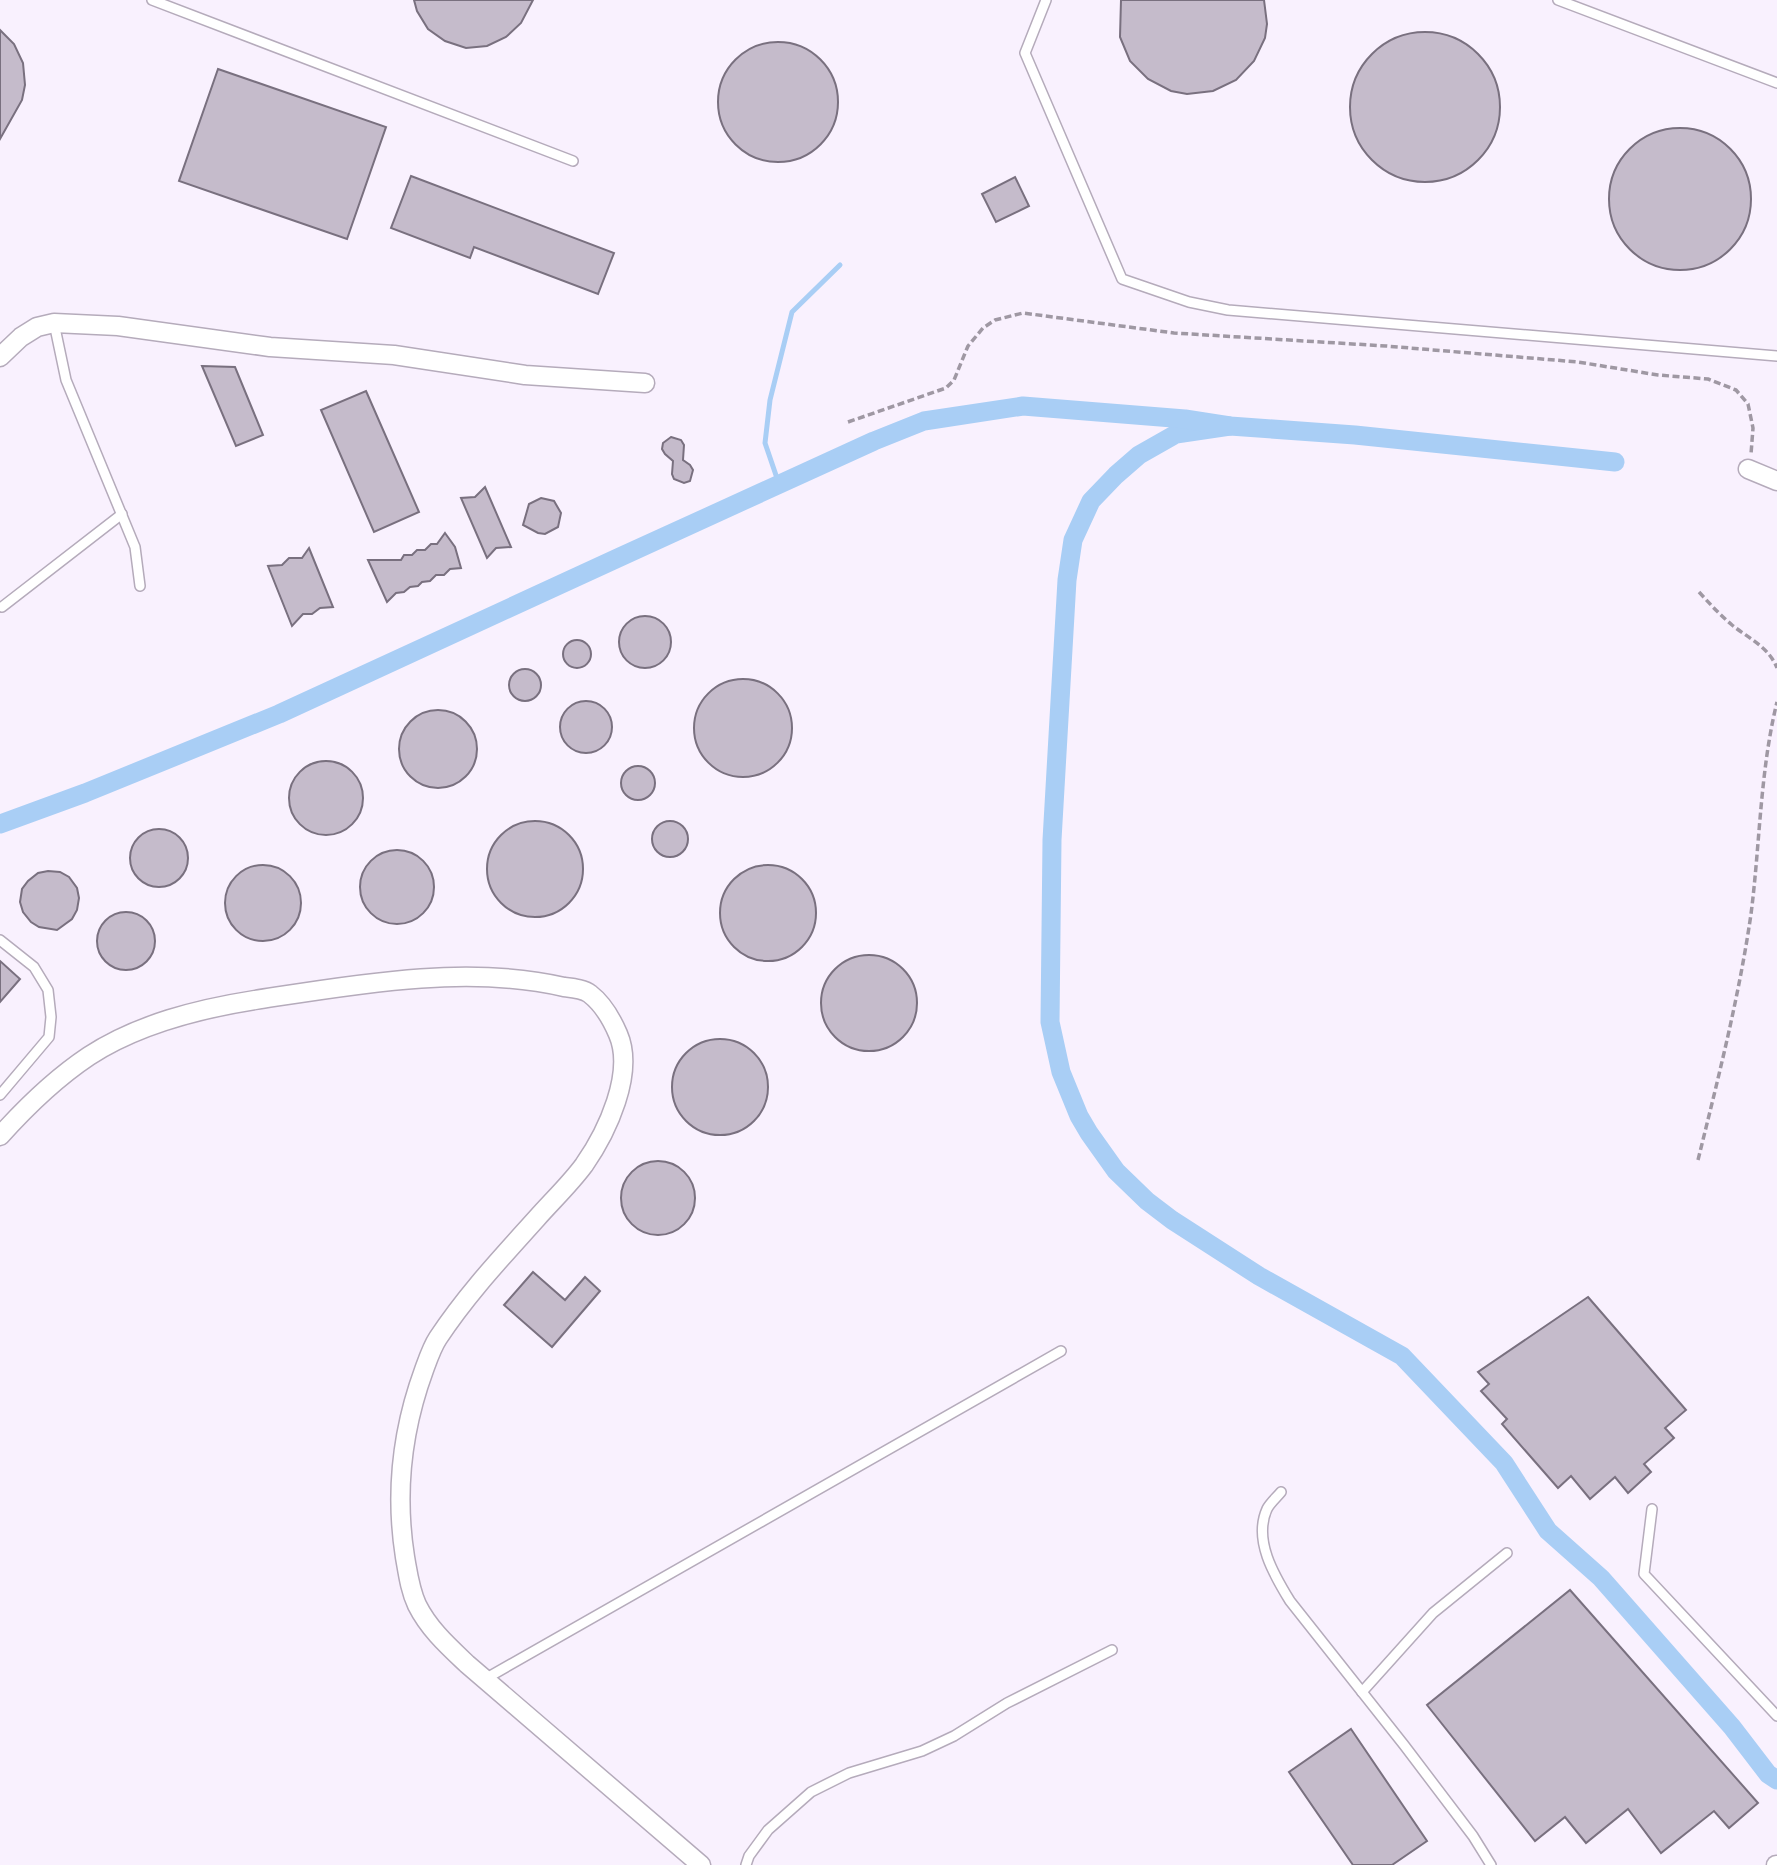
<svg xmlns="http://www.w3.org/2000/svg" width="1777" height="1865" viewBox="0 0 1777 1865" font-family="'Nunito Sans',sans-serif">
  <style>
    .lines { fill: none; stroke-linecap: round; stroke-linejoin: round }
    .stream { stroke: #a9cef5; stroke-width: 5 }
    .canal { stroke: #a9cef5; stroke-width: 19 }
    .building { fill: #c5bbcb; stroke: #79707f; stroke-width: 2 }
    .service-casing { stroke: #b5abbb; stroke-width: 12 }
    .minor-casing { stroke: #b5abbb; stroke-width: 21 }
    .path { stroke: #9f98a3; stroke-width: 3.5; stroke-dasharray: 7 3.5; stroke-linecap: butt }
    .service { stroke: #fff; stroke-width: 9 }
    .minor { stroke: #fff; stroke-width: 18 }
  </style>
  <rect width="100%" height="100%" fill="#f9f1fe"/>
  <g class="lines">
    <polyline class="stream" points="779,484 765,443 770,400 792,312 840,265"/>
    <g class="canal">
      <polyline points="1230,426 1176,434 1139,455 1116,475 1091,501 1073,540 1067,580 1052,840 1050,1022 1061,1072 1079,1116 1089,1133 1116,1171 1147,1201 1172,1220 1259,1276 1402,1356 1504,1463 1548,1531 1601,1578 1732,1727 1768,1774 1777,1780"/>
      <polyline points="0,824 85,793 279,714 620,557 874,441 924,421 1023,406 1185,419 1230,426 1355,435 1615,462"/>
    </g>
  </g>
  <g class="building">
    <polygon points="414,0 533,0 521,23 506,37 487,46 466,48 445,41 428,29 417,11"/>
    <polygon points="1121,0 1264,0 1267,24 1265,38 1254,61 1236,80 1213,91 1187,94 1171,91 1148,79 1130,61 1120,37"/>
    <polygon points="0,30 14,44 23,63 25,85 22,100 0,139"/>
    <circle cx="1425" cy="107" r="75"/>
    <circle cx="778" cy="102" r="60"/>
    <polygon points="218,69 386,127 347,239 179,181"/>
    <circle cx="1680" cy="199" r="71"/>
    <polygon points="411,176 614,253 598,294 474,247 470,258 391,228"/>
    <polygon points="1015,177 1029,206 996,222 982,194"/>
    <polygon points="202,366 235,367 263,435 236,446"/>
    <polygon points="366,391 419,512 374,532 321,410"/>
    <polygon points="671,437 681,440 684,445 683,460 690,465 693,470 690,481 684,483 674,479 672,474 673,461 665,454 662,449 663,443"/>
    <polygon points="485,487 511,547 496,548 487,558 461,498 475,497"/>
    <polygon points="541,498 554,501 561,513 558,527 545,534 538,533 523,525 529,504"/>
    <polygon points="445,533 455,547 461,568 450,569 444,575 436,575 430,581 422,582 418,586 410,587 404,592 396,593 387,602 368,560 401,560 404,555 412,555 417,550 425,550 431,544 437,544"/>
    <polygon points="309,548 333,607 320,608 312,614 303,614 292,626 268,566 282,565 289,558 302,558"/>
    <circle cx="645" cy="642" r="26"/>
    <circle cx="577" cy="654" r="14"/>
    <circle cx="525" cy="685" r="16"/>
    <circle cx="743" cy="728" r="49"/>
    <circle cx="586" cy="727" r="26"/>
    <circle cx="438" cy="749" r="39"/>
    <circle cx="326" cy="798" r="37"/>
    <circle cx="638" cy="783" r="17"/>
    <circle cx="535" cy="869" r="48"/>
    <circle cx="670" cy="839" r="18"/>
    <circle cx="159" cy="858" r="29"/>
    <circle cx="397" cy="887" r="37"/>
    <circle cx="768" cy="913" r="48"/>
    <circle cx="263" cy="903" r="38"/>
    <polygon points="48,871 60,872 69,877 77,888 79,898 77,910 72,919 57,930 39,927 31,922 23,912 20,902 22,889 28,881 38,873"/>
    <circle cx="126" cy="941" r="29"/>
    <circle cx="869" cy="1003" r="48"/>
    <polygon points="0,961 20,979 0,1002"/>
    <circle cx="720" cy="1087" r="48"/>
    <circle cx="658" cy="1198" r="37"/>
    <polygon points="533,1272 565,1300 585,1277 600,1291 552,1347 504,1305"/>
    <polygon points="1588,1297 1686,1410 1665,1428 1674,1438 1644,1464 1651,1472 1628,1493 1615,1477 1590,1499 1571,1476 1558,1488 1502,1424 1507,1419 1481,1391 1489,1384 1478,1372"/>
    <polygon points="1570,1590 1758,1803 1729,1828 1714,1811 1661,1853 1628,1809 1586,1843 1565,1817 1535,1841 1427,1705"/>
    <polygon points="1351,1729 1427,1841 1392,1865 1353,1865 1289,1772"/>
  </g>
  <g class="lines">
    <g class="service-casing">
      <g id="service">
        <polyline points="152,0 573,161"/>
        <polyline points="1046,0 1025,53 1122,279 1189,302 1228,310 1777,356"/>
        <polyline points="1558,0 1777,83"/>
        <polyline points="54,323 66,380 135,547 140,586"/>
        <polyline points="2,607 122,514"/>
        <polyline points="0,940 34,967 48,990 51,1017 49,1037 0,1095"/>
        <path d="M1281,1492c-4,5 -11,11 -14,17 -14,31 7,66 23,92l114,144 69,91 18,29"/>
        <polyline points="1652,1509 1644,1574 1777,1716"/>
        <polyline points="485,1679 1061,1351"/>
        <polyline points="1362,1692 1433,1613 1507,1553"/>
        <polyline points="746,1865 749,1856 768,1830 811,1792 849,1773 922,1751 954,1736 1007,1703 1112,1650"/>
      </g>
    </g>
    <g class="minor-casing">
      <g id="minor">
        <polyline points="0,357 21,337 37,327 54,323 118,326 270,347 394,355 525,375 645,383"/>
        <polyline points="1748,469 1777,481"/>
        <path d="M0,1136c26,-29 56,-58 89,-80 49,-32 109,-47 166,-56 97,-15 212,-36 309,-13 8,1 20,2 26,7 13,10 22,26 28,40 17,39 -11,98 -34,131 -14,19 -32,36 -47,53 -35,39 -70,76 -99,120 -6,9 -10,21 -14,32 -22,60 -29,124 -19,187 3,17 5,33 12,48 12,24 31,41 50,59l234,201"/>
        <polyline points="1776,1865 1777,1865"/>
      </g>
    </g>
    <g class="path">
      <polyline points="848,422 946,388 954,380 968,346 983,328 995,320 1023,313 1174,333 1386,346 1578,362 1658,375 1708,379 1736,390 1748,404 1753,428 1751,454"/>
      <path d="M1699,592c11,12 21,23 33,33 16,13 37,22 45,43"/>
      <path d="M1698,1160c20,-81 41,-163 53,-246 9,-70 9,-143 26,-212"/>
    </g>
    <use href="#service" class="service"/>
    <use href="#minor" class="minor"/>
  </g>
</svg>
